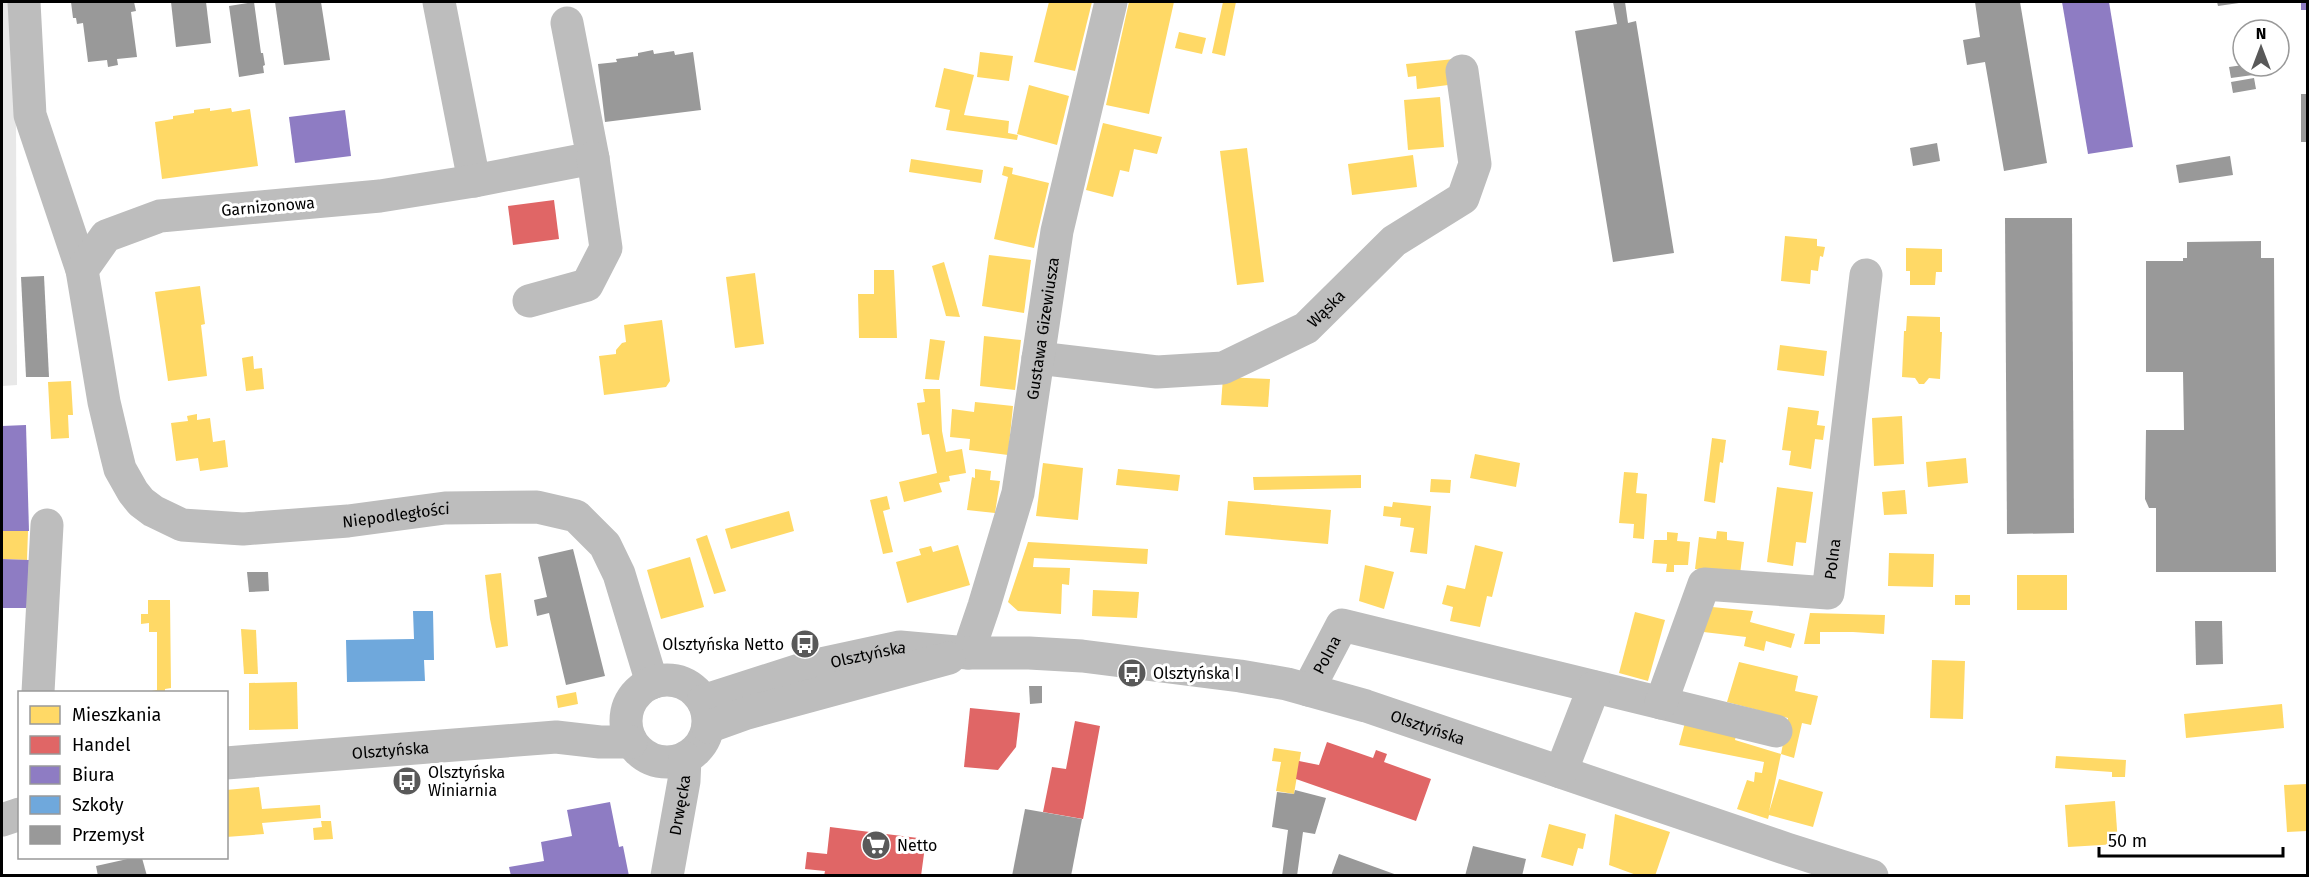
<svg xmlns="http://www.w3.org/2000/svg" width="2309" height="877" viewBox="0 0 2309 877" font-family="'Fira Sans',sans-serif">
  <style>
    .green { fill: #e8e8e8 }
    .homes { fill: #ffd966 }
    .shops { fill: #e06666 }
    .offices { fill: #8e7cc3 }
    .schools { fill: #6fa8dc }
    .industry { fill: #999 }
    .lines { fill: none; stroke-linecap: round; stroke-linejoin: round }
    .minor { stroke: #bdbdbd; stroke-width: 33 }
    .labels { text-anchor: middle; stroke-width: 6; stroke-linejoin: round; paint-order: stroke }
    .street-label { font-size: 16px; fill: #000; stroke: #fff }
    .poi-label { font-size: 16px; fill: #000; stroke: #fff; text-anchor: start }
  </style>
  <rect width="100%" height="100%" fill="#fff"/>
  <polygon class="green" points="2,2 10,2 16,118 17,385 2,386"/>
  <g class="homes">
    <polygon points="1049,2 1092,2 1075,71 1034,62"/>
    <polygon points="1129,2 1174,2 1149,114 1106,105"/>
    <polygon points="1223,2 1236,2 1225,56 1212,53"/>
    <polygon points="1179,32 1206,38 1202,54 1175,48"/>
    <polygon points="980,52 1013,56 1009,81 977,77"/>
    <polygon points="1454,59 1456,84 1417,89 1416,76 1408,77 1406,64"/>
    <polygon points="944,68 974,75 964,115 1009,121 1008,133 1018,135 1017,140 946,130 950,110 935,107"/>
    <polygon points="1029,85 1069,96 1057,145 1017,134"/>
    <polygon points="1440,97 1444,147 1408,150 1404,100"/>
    <polygon points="210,108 210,111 231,108 232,112 250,109 258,166 162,179 155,122 173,119 173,116 194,113 194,110"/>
    <polygon points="1103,123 1162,137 1157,154 1134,149 1129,172 1120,170 1113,197 1086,190"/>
    <polygon points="1247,148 1264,282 1237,285 1220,151"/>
    <polygon points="1413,155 1417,187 1352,195 1348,164"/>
    <polygon points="911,159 983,170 981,183 909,172"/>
    <polygon points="1004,166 1013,168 1012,174 1049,183 1034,248 994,239 1008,177 1002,175"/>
    <polygon points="1785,236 1817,239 1817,246 1825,247 1823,257 1820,256 1818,271 1811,270 1810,284 1781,281"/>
    <polygon points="1906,248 1942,249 1942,272 1936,272 1935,285 1910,285 1910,271 1906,271"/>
    <polygon points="989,255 1031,260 1024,313 982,306"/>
    <polygon points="944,262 960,317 946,316 932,266"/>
    <polygon points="874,270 894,270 897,338 859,338 858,294 874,294"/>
    <polygon points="755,273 764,344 735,348 726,277"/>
    <polygon points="200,286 205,324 201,325 207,376 168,381 155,292"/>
    <polygon points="1907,316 1940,317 1940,332 1942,332 1940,379 1929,378 1924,384 1919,384 1915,378 1902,377 1904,331 1906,331"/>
    <polygon points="662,320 670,381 666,387 604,395 599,356 616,354 616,350 622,343 626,342 624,325"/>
    <polygon points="984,336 1021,340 1015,390 980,386"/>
    <polygon points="930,339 945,341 939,380 925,379"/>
    <polygon points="1780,345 1827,351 1824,376 1777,370"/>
    <polygon points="253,356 254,369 262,368 264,389 246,391 242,358"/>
    <polygon points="1223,377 1270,379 1268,407 1221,405"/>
    <polygon points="71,381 73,415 68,415 69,438 51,439 48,382"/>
    <polygon points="923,389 940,389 942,431 946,452 962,449 966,473 949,476 950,481 939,483 942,492 904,502 899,482 937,473 929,434 922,435 917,403 925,402"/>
    <polygon points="975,402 1013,406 1008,455 969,450 970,439 950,437 952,409 974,412"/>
    <polygon points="1788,407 1819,411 1817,425 1825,426 1823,440 1815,439 1811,469 1789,465 1791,451 1782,450"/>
    <polygon points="197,414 197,420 210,418 213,442 225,440 228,467 200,471 198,458 176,461 171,423 188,421 187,416"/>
    <polygon points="1902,416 1904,464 1874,466 1872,418"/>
    <polygon points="1712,438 1726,440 1723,463 1720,462 1715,503 1704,501"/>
    <polygon points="1475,454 1520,463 1516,487 1470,478"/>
    <polygon points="1966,458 1968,483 1928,487 1926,462"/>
    <polygon points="1043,463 1083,468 1078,520 1036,516"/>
    <polygon points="975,469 991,471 990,480 1000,481 995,513 967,510 972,477 975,478"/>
    <polygon points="1118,469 1180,475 1178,491 1116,485"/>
    <polygon points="1624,472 1638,473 1636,493 1647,494 1644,539 1633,538 1634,524 1619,523"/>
    <polygon points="1361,475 1361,488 1254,490 1253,477"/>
    <polygon points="1431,479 1451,480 1450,493 1430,492"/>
    <polygon points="1777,487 1813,492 1806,543 1796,542 1793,566 1767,562"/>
    <polygon points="1905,490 1907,514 1884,515 1882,492"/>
    <polygon points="887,496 890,509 883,511 893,552 883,554 870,500"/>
    <polygon points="1228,501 1331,510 1328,544 1225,535"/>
    <polygon points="1393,502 1431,506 1427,554 1410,552 1414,528 1400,526 1401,518 1383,516 1384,506 1392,507"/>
    <polygon points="789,511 794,531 731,549 725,529"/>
    <polygon points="2,531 28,531 27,560 2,559"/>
    <polygon points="1717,531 1727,532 1727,540 1744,542 1740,574 1695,569 1699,537 1716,539"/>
    <polygon points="1667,532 1678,533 1677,541 1690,542 1688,565 1674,565 1674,572 1666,572 1667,564 1652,563 1654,540 1667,540"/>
    <polygon points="707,535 726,591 714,594 696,539"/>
    <polygon points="1028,542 1148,549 1147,564 1034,558 1033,567 1070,568 1069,585 1062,584 1061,614 1018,611 1008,602"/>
    <polygon points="958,545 970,585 907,603 896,562 921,555 919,549 931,546 933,552"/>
    <polygon points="1475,545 1503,552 1492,597 1487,596 1480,627 1450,621 1453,607 1442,604 1447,585 1465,589"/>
    <polygon points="1889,553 1934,554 1933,587 1888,586"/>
    <polygon points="690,557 704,607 661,619 647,570"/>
    <polygon points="1365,565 1394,572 1384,609 1359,601"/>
    <polygon points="501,573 508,646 496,648 490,619 485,575"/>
    <rect x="2017" y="575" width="50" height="35"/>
    <polygon points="1093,590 1139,592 1137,618 1092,616"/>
    <rect x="1955" y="595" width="15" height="10"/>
    <polygon points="148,600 170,600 171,688 165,689 165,692 146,692 157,690 157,632 149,632 149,623 141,624 141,614 148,614"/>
    <polygon points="1702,606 1753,611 1750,622 1795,634 1791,648 1766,641 1764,651 1744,646 1746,637 1695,631"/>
    <polygon points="1635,612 1665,620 1648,681 1619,673"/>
    <polygon points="1810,613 1885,615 1884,634 1853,632 1820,632 1820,644 1804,644"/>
    <polygon points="241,629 256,630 258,674 244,674"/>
    <polygon points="1932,660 1965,661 1963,719 1930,718"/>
    <polygon points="1739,662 1798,676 1795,691 1818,696 1811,725 1802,723 1794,758 1781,754 1769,812 1779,779 1823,792 1813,827 1769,815 1768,819 1737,809 1747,780 1754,782 1755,772 1762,773 1764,762 1679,745 1687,715 1738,729 1735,740 1781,754 1788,718 1727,702"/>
    <polygon points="297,682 298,729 249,730 249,683"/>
    <polygon points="576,692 578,704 558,708 556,696"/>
    <polygon points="2282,704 2284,728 2186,738 2184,714"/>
    <polygon points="1274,748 1301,752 1294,794 1276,791 1281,762 1272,761"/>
    <polygon points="2056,756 2126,760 2125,777 2112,777 2112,772 2055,768"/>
    <polygon points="2307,784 2307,831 2287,832 2284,785"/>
    <polygon points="259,787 262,809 320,805 321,818 262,823 264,834 226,837 226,790"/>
    <polygon points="2115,801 2118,844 2068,847 2065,805"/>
    <polygon points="1615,814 1670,832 1655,876 1639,876 1609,865"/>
    <polygon points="321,821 331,821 333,839 314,840 313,828 322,827"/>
    <polygon points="1549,824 1586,834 1583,849 1578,848 1573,866 1541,857"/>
  </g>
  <g class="shops">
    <polygon points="554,200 559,239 513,245 508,206"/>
    <polygon points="970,708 1020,713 1016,747 998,770 964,767"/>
    <polygon points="1075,721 1100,726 1083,819 1043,812 1052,767 1066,769"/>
    <polygon points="1327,742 1373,758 1376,750 1387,754 1384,762 1431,779 1416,821 1296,779 1299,761 1319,765"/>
    <polygon points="830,827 926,839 921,876 824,876 825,871 805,869 807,852 827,854"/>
  </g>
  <g class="offices">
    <polygon points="2062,2 2109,2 2133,147 2088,154"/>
    <rect x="2301" y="2" width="7" height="8"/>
    <polygon points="345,110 351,156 295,163 289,117"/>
    <polygon points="26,425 29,531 2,531 2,426"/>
    <polygon points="2,559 29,560 28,608 2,608"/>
    <polygon points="610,802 619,847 623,846 629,876 511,876 509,867 544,861 541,842 572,836 567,810"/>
  </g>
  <polygon class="schools" points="413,611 433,611 434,660 424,660 425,681 347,682 346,640 414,639"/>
  <g class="industry">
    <polygon points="71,2 134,2 136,11 131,12 137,57 117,59 118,65 108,67 107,60 88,62 83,23 77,24 76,18 73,18"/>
    <polygon points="171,2 206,2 211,43 176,47"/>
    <polygon points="254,2 261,53 263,53 265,65 263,66 264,73 239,77 229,6"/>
    <polygon points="275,2 321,2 330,60 284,65"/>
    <polygon points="1613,2 1625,2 1628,23 1636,21 1674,253 1613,262 1575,31 1617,24"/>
    <polygon points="1975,2 2020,2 2047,163 2004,171 1985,62 1967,65 1963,40 1980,37"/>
    <polygon points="2217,2 2239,2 2239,3 2218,6"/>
    <polygon points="653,50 654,54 674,51 675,55 693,52 701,110 605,122 598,64 617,62 616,59 638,56 638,53"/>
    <polygon points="2243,65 2252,66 2253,75 2231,78 2229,67"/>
    <polygon points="2254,78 2256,89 2233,93 2231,82"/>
    <rect x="2301" y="94" width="6" height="48"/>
    <polygon points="1937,143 1940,161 1913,166 1910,148"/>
    <polygon points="2230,156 2233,175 2179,183 2176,165"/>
    <polygon points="2005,218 2072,218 2074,533 2007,534"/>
    <polygon points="2261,241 2261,258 2274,258 2276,572 2156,572 2156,508 2149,508 2145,499 2146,430 2184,430 2183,372 2146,372 2146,261 2183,261 2183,258 2187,258 2187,242"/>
    <polygon points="44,276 49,377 26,377 21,277"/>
    <polygon points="573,549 605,676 566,685 549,613 537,616 534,600 547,597 538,557"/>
    <polygon points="247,572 268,572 269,591 249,592"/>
    <polygon points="2195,621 2222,621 2223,664 2196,665"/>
    <polygon points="1029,686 1042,686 1042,703 1030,704"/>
    <polygon points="1295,790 1326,798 1315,834 1303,832 1297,876 1282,876 1288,830 1272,827 1277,792 1294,794"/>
    <polygon points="1025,809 1082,819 1071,876 1012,876"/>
    <polygon points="1473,846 1526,859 1522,876 1465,876"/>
    <polygon points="1339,854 1397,875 1397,876 1331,876"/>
    <polygon points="132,858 142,858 147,876 98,876 96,866"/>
  </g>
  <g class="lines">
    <g class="minor">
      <polyline points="24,2 30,115 82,270"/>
      <polyline points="439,2 474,181"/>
      <path id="s1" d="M567,23l26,135 -119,23 -94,15 -220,20 -54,20 -24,34 22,132 12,51 4,16 13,23 8,10 12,9 29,14 61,4 105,-8 97,-13 92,-1 39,9 29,29 14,29 33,109"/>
      <polyline points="529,301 587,285 606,248 593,158"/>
      <path id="s2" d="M1038,358l119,14 66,-4 83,-40 88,-87 69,-43 12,-34 -13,-93"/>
      <path id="s3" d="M968,653l16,-47 34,-113 39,-262 54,-229"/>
      <circle cx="667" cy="721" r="41"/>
      <path id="s4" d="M1308,690l34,-65 434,106"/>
      <polyline points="38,692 47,525"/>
      <path id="s5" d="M703,701l109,-35 88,-19 68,6h61l53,3 158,20 47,8 79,22 421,143 85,27"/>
      <path id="s6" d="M1661,703l43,-119 124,9 38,-318"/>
      <polyline points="708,727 747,713 949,658"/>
      <path id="s7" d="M226,763l330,-26 44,5h31"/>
      <polyline points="1561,772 1594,687"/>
      <polyline points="2,820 20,814"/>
      <path id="s8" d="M667,876l17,-95 1,-23"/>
    </g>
  </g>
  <defs>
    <g id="bus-disc" transform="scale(1.5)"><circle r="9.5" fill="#595959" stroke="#fff"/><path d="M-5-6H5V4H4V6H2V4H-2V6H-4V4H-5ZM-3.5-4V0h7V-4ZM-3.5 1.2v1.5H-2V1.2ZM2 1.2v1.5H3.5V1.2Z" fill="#fff"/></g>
    <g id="supermarket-disc" transform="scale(1.5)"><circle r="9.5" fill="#595959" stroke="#fff"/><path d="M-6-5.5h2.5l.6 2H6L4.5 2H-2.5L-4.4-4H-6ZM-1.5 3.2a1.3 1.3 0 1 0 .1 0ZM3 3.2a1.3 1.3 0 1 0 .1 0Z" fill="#fff"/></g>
  </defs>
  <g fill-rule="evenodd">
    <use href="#bus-disc" x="805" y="644"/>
    <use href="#bus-disc" x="1132" y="673"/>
    <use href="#bus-disc" x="407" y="781"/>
    <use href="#supermarket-disc" x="876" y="845"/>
  </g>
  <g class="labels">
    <g class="street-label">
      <text transform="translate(268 206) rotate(-5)" y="6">Garnizonowa</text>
      <text dy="6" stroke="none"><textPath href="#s2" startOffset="306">Wąska</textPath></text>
      <text dy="6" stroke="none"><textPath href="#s3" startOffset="334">Gustawa Gizewiusza</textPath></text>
      <text dy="6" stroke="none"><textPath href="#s1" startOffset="1178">Niepodległości</textPath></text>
      <text dy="6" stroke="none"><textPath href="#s6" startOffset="285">Polna</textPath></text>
      <text dy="6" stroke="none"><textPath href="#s4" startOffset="40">Polna</textPath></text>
      <text dy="6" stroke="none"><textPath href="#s5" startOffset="172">Olsztyńska</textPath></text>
      <text dy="6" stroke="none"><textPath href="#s5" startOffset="741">Olsztyńska</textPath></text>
      <text dy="6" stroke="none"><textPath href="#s7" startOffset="165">Olsztyńska</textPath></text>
      <text dy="6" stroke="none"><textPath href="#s8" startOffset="72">Drwęcka</textPath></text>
    </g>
    <g class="poi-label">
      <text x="784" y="650" text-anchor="end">Olsztyńska Netto</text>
      <text x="1153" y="679">Olsztyńska I</text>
      <text x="428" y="778">Olsztyńska<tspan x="428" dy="18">Winiarnia</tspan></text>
      <text x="897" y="851">Netto</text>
    </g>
  </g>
  <rect width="2309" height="877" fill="none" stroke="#000000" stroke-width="6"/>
  <rect x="18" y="691" width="210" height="168" fill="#ffffff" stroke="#999999" stroke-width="1.5"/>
  <rect x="30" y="706" width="30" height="18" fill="#ffd966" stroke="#999999" stroke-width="1.5"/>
  <text x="72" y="721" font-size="18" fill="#000000">Mieszkania</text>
  <rect x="30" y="736" width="30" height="18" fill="#e06666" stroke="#999999" stroke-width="1.5"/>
  <text x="72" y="751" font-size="18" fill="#000000">Handel</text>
  <rect x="30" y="766" width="30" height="18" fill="#8e7cc3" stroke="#999999" stroke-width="1.5"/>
  <text x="72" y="781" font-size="18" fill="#000000">Biura</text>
  <rect x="30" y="796" width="30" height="18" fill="#6fa8dc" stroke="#999999" stroke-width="1.5"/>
  <text x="72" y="811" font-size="18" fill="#000000">Szkoły</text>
  <rect x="30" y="826" width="30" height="18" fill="#999999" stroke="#999999" stroke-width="1.5"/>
  <text x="72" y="841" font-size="18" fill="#000000">Przemysł</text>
  <g transform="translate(2261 48)"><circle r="28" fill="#ffffff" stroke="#999999" stroke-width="1.5"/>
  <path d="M0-4.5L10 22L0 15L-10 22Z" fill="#595959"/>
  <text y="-9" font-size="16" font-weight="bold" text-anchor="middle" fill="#000000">N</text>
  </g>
  <path d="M2099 847v9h184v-9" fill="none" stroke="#000000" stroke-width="3"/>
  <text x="2108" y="847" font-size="18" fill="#000000" stroke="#ffffff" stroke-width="4.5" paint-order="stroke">50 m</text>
</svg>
